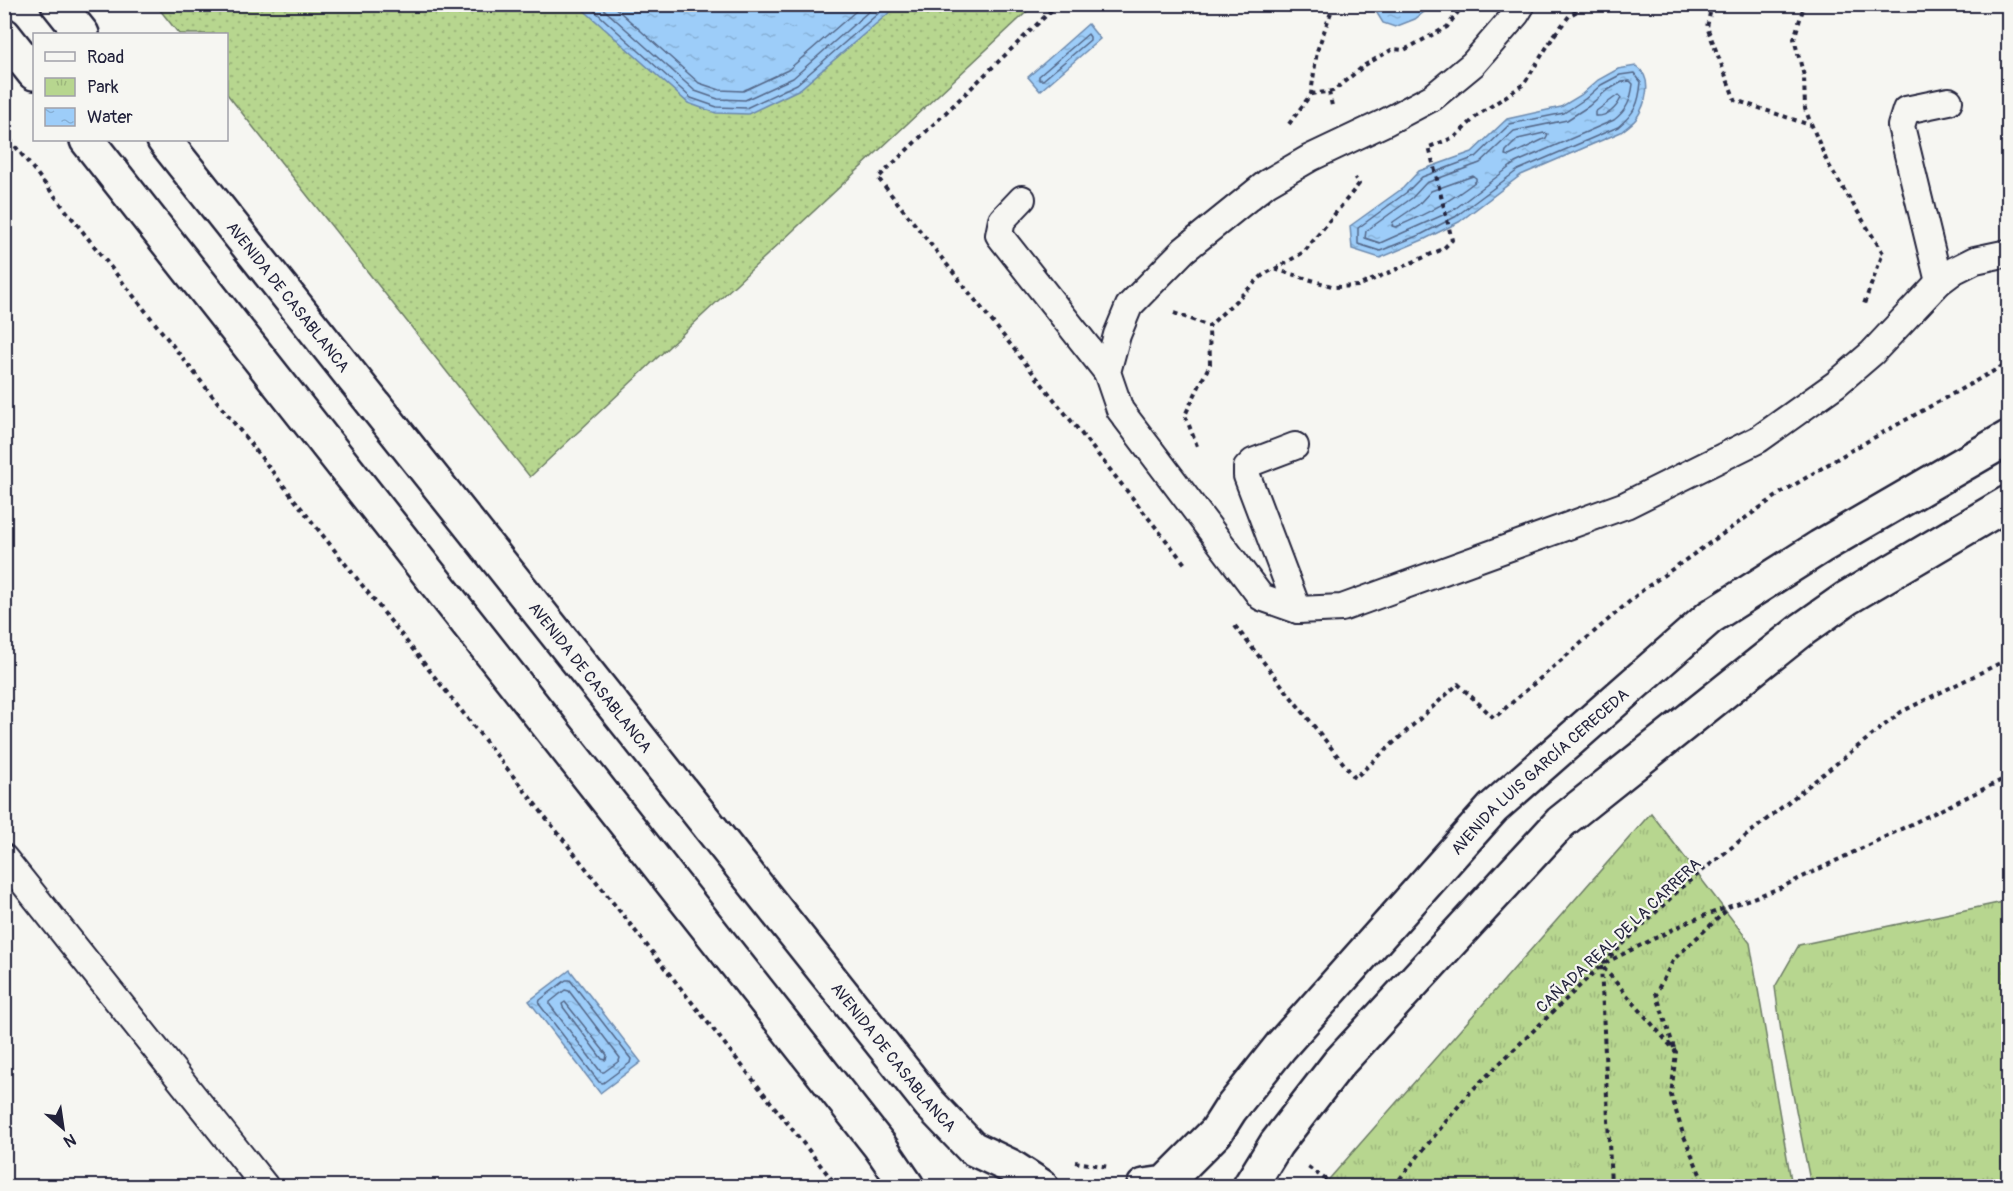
<svg xmlns="http://www.w3.org/2000/svg" width="2013" height="1191" viewBox="0 0 2013 1191" font-family="Pangolin,sans-serif">
  <style>
    .grass { fill: url(#grass-dots); stroke: #6c7c65; stroke-width: 1.5 }
    .park { fill: url(#park-tufts); stroke: #6c7c65; stroke-width: 1.5 }
    .water { fill: url(#water-ripples); stroke: #6c89ad; stroke-width: 1.5 }
    .lines { fill: none; stroke-linecap: round; stroke-linejoin: round }
    .shore { stroke: #536687; stroke-width: 1.5 }
    .lane-casing { stroke: #22223b; stroke-width: 30 }
    .street-casing { stroke: #22223b; stroke-width: 38 }
    .path { stroke: #22223b; stroke-width: 4; stroke-dasharray: 4.5 4.5; stroke-linecap: butt }
    .lane { stroke: #f6f6f2; stroke-width: 26 }
    .street { stroke: #f6f6f2; stroke-width: 33 }
    .labels { text-anchor: middle; stroke-width: 4.5; stroke-linejoin: round; paint-order: stroke }
    .street-label { font-size: 16px; fill: #22223b; stroke: #f6f6f2 }
  </style>
  <defs>
    <pattern id="grass-dots" width="8" height="8" patternUnits="userSpaceOnUse" patternTransform="scale(1.5)"><rect width="8" height="8" fill="#b7d68f"/><path d="M2 2h.1M6 6h.1" fill="none" stroke="#9db77c" stroke-width="1.8" stroke-linecap="round"/></pattern>
    <pattern id="park-tufts" width="24" height="20" patternUnits="userSpaceOnUse" patternTransform="scale(1.5)"><rect width="24" height="20" fill="#b7d68f"/><path d="M3 7l-1-3M5 7V3M7 7l1-3M15 17l-1-3M17 17v-4M19 17l1-3" fill="none" stroke="#9db77c"/></pattern>
    <pattern id="water-ripples" width="26" height="14" patternUnits="userSpaceOnUse" patternTransform="scale(1.5)"><rect width="26" height="14" fill="#9dcdf9"/><path d="M2 4q2-2 4 0t4 0M15 11q2-2 4 0t4 0" fill="none" stroke="#87b0d6"/></pattern>
  </defs>
  <rect width="100%" height="100%" fill="#f6f6f2"/>
  <filter id="ink" filterUnits="userSpaceOnUse"><feTurbulence type="fractalNoise" baseFrequency=".0167" numOctaves="2"/><feDisplacementMap in="SourceGraphic" scale="12" xChannelSelector="R" yChannelSelector="G"/><feConvolveMatrix kernelMatrix="1 2 1 2 8 2 1 2 1" color-interpolation-filters="sRGB"/></filter>
  <g filter="url(#ink)">
    <polygon class="grass" points="156,5 1034,5 530,477 227,94 226,34 179,34"/>
    <g class="park">
      <polygon points="1651,813 1750,943 1792,1186 1323,1186"/>
      <polygon points="2008,901 2008,948 2004,977 2008,995 2008,1186 1811,1186 1782,1039 1775,987 1799,945"/>
    </g>
    <g class="water">
      <polygon points="578,5 898,5 800,89 748,114 716,113 688,103"/>
      <polygon points="1372,5 1371,5 1433,5 1415,19 1395,27 1383,23"/>
      <polygon points="1088,24 1100,39 1040,91 1028,77"/>
      <path d="M1636,66c18,12 10,38 0,53 -4,5 -10,9 -15,13l-100,43 -62,47 -34,17 -45,19 -28,-9 -2,-23 53,-38 16,-17 53,-19 35,-33 54,-12 20,-12 17,-15 20,-11z"/>
      <polygon points="570,970 641,1062 600,1093 529,1001"/>
    </g>
    <g class="lines">
      <g class="shore">
        <polyline points="587,4 691,98 717,107 746,108 797,84 889,4"/>
        <polyline points="598,4 695,91 718,99 745,100 793,78 877,4"/>
        <polyline points="611,4 699,83 720,90 743,91 788,70 864,4"/>
        <polygon points="1088,34 1090,37 1090,40 1043,80 1039,80 1039,76"/>
        <path d="M1634,73l7,9c-2,22 -6,31 -23,45l-100,43 -63,47 -33,17 -42,17 -22,-7v-16l49,-36 15,-15 54,-20 34,-33 54,-11 21,-14 16,-14 19,-10z"/>
        <path d="M1630,81l3,3c-2,16 -6,26 -19,36l-99,43 -63,48 -72,32 -15,-5 1,-7 46,-33 14,-15 54,-20 34,-32 53,-11 22,-14 17,-15 16,-9z"/>
        <path d="M1618,95l3,3c-5,11 -14,19 -26,18v-4z"/>
        <polygon points="1544,133 1548,134 1546,138 1509,156 1505,155 1506,151 1518,139"/>
        <path d="M1473,176l3,2v3c-25,20 -51,34 -80,46l-4,-1 1,-4 25,-17 13,-14z"/>
        <polygon points="566,980 570,980 631,1059 630,1063 603,1083 599,1082 539,1004 540,1000"/>
        <polygon points="565,990 569,991 620,1058 619,1061 604,1072 601,1072 550,1005 550,1002"/>
        <polygon points="565,1002 607,1055 606,1060 602,1059 563,1007 562,1004"/>
      </g>
      <g class="lane-casing">
        <g id="lane">
          <polyline points="1522,4 1516,14 1473,64 1433,97 1386,122 1310,158 1267,183 1184,250 1129,306 1117,335 1107,372 1120,410 1261,597 1298,610 1342,608 1626,505 1759,439 1836,384 1872,353 1939,282 1955,270 1975,260 2008,253"/>
          <polyline points="1022,199 1002,220 999,235 1107,372"/>
          <polyline points="1939,282 1901,126 1906,110 1949,101"/>
          <polyline points="1295,446 1253,462 1247,468 1247,476 1298,610"/>
          <polyline points="4,858 265,1186"/>
        </g>
      </g>
      <g class="street-casing">
        <g id="street">
          <polyline points="58,4 82,34"/>
          <polyline points="4,35 34,73"/>
          <polyline points="87,140 879,1145 907,1186"/>
          <path id="s1" d="M164,140l766,964 42,44 38,18 31,20"/>
          <path id="s2" d="M1144,1186l21,-3 51,-51 14,-22 51,-64 212,-238 217,-191 110,-70 188,-109"/>
          <polyline points="1250,1186 1276,1144 1338,1064 1561,822 1803,629 1847,598 2008,503"/>
        </g>
      </g>
      <g class="path">
        <polyline points="1058,4 878,178 1185,564"/>
        <polyline points="1712,4 1707,27 1735,100 1810,125"/>
        <polyline points="1809,4 1803,9 1794,39 1804,76 1805,109 1827,162 1883,253 1864,304"/>
        <polyline points="1555,34 1570,15 1590,4"/>
        <polyline points="1329,92 1332,106"/>
        <polyline points="1311,94 1333,91 1365,65 1393,49 1404,50 1447,27 1464,4"/>
        <polyline points="1289,124 1311,94 1317,51 1334,4"/>
        <polyline points="4,132 837,1186"/>
        <polyline points="1275,269 1304,252 1359,184 1355,178"/>
        <polyline points="1174,313 1209,326"/>
        <polyline points="1197,446 1185,415 1210,364 1209,326 1263,275 1274,269 1335,287 1358,286 1443,249 1452,240 1429,147 1455,137 1478,115 1524,84 1555,34 1550,30"/>
        <polyline points="1235,626 1355,778 1458,684 1494,718 1644,589 1781,493 1850,451 2008,363"/>
        <polyline points="1605,963 1690,921 1780,888 2008,777"/>
        <polyline points="1674,1048 1656,993 1674,959 1729,908"/>
        <polyline points="1075,1162 1109,1167"/>
        <polyline points="1308,1167 1335,1186"/>
        <polyline points="1394,1186 1469,1093 1682,887 1901,712 2008,659"/>
        <polyline points="1611,1186 1601,965 1676,1052 1671,1095 1683,1134 1705,1186"/>
      </g>
      <use href="#lane" class="lane"/>
      <use href="#street" class="street"/>
    </g>
  </g>
  <g class="labels">
    <g class="street-label">
      <text dy="6" stroke="none"><textPath href="#s1" startOffset="200">AVENIDA DE CASABLANCA</textPath></text>
      <text dy="6" stroke="none"><textPath href="#s1" startOffset="686">AVENIDA DE CASABLANCA</textPath></text>
      <text dy="6" stroke="none"><textPath href="#s2" startOffset="579">AVENIDA LUIS GARCÍA CERECEDA</textPath></text>
      <text transform="translate(1618 935) rotate(-43)" y="6">CAÑADA REAL DE LA CARRERA</text>
      <text dy="6" stroke="none"><textPath href="#s1" startOffset="1172">AVENIDA DE CASABLANCA</textPath></text>
    </g>
  </g>
  <rect width="2013" height="1191" fill="none" stroke="#f6f6f2" stroke-width="24"/>
  <rect x="12" y="12" width="1989" height="1167" fill="none" stroke="#22223b" stroke-width="2" filter="url(#ink)"/>
  <rect x="33" y="33" width="195" height="108" fill="#f6f6f2" stroke="#a1a1a9" stroke-width="1.5"/>
  <rect x="45" y="52" width="30" height="9" fill="#f6f6f2" stroke="#a1a1a9" stroke-width="1.5"/>
  <text x="87" y="63" font-size="18" fill="#22223b">Road</text>
  <rect x="45" y="78" width="30" height="18" fill="url(#park-tufts)" stroke="#a1a1a9" stroke-width="1.5"/>
  <text x="87" y="93" font-size="18" fill="#22223b">Park</text>
  <rect x="45" y="108" width="30" height="18" fill="url(#water-ripples)" stroke="#a1a1a9" stroke-width="1.5"/>
  <text x="87" y="123" font-size="18" fill="#22223b">Water</text>
  <g transform="translate(63 1128) rotate(151)" stroke="#f6f6f2" stroke-width="4.5" paint-order="stroke">
  <path d="M0-4.5L10 22L0 15L-10 22Z" fill="#22223b"/>
  <text y="-9" font-size="16" font-weight="bold" text-anchor="middle" fill="#22223b">N</text>
  </g>
</svg>
